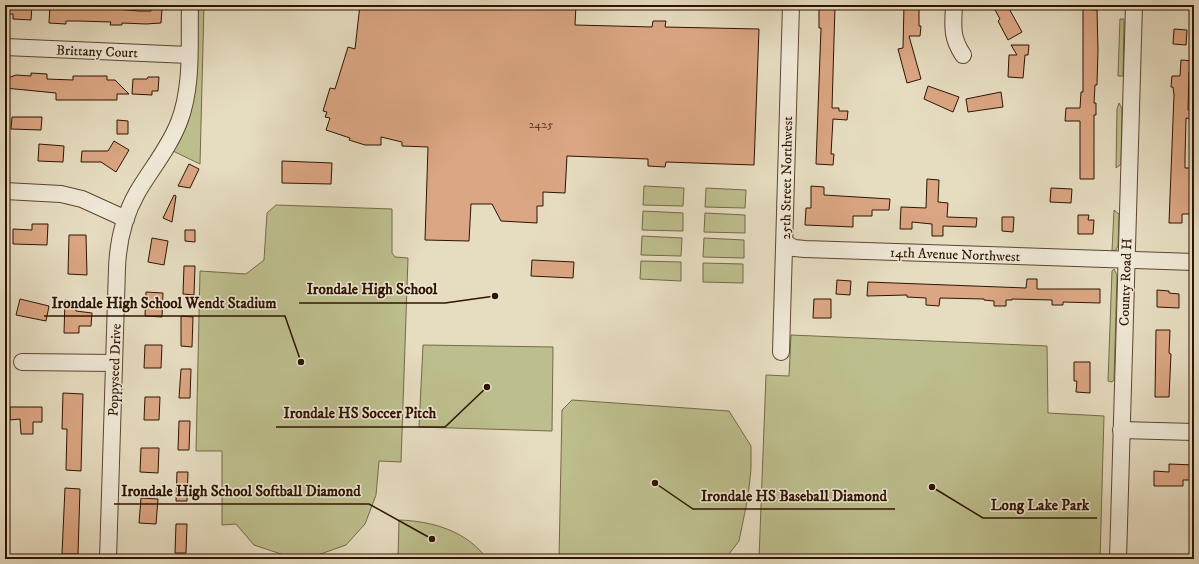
<svg xmlns="http://www.w3.org/2000/svg" width="1199" height="564" viewBox="0 0 1199 564" font-family="'IM FELL DW Pica',serif">
  <style>
    .green { fill: #bdbe8d; stroke: #766947 }
    .building { fill: #dba683; stroke: #2f1401 }
    .lines { fill: none; stroke-linecap: round; stroke-linejoin: round }
    .minor-casing { stroke: #5d4631; stroke-width: 18 }
    .minor { stroke: #efe8d6; stroke-width: 16 }
    .labels { text-anchor: middle; stroke-width: 3; stroke-linejoin: round; paint-order: stroke }
    .number-label { font-size: 12px; fill: #5a3822 }
    .street-label { font-size: 14px; fill: #2f1401; stroke: #efe8d6 }
    .leader { fill: none; stroke: #2f1401; stroke-width: 1.5 }
    .callout-dot { fill: #2f1401; stroke: #efe8d6; stroke-width: 1.5 }
    .callout-label { font-size: 15px; text-anchor: middle; font-weight: bold; fill: #2f1401; stroke: #efe8d6; stroke-width: 3; stroke-linejoin: round; paint-order: stroke }
  </style>
  <rect width="100%" height="100%" fill="#e6dcc0"/>
  <filter id="stains"><feTurbulence type="fractalNoise" baseFrequency=".005" numOctaves="4"/><feColorMatrix values="0 0 0 0 .2 0 0 0 0 .09 0 0 0 0 .02 0 0 0 .5 -.17"/></filter>
  <radialGradient id="worn" r=".72"><stop offset=".6" stop-color="#630" stop-opacity="0"/><stop offset="1" stop-color="#630" stop-opacity=".3"/></radialGradient>
  <g class="green">
    <path d="M198,5h6l-4,159 -27,-13c5,-9 10,-18 14,-27 12,-31 10,-85 11,-119z"/>
    <polygon points="1120,19 1124,19 1123,76 1118,76"/>
    <polygon points="1119,103 1122,109 1121,164 1116,168 1117,109"/>
    <polygon points="644,186 684,188 683,206 643,205"/>
    <polygon points="706,188 746,190 745,208 705,207"/>
    <polygon points="276,205 392,209 392,253 395,257 408,258 401,462 379,461 376,495 365,524 346,545 312,557 287,556 254,545 236,524 222,525 222,451 196,451 200,271 246,274 264,260 267,213"/>
    <polygon points="1114,210 1119,214 1118,246 1116,250 1112,251"/>
    <polygon points="643,211 683,213 683,231 642,230"/>
    <polygon points="705,213 745,215 745,233 704,232"/>
    <polygon points="642,236 682,238 681,256 641,255"/>
    <polygon points="704,238 744,240 744,258 703,257"/>
    <polygon points="641,261 681,262 681,281 640,279"/>
    <polygon points="703,263 743,264 743,283 703,282"/>
    <polygon points="1114,269 1117,275 1114,380 1112,382 1108,381 1112,271"/>
    <polygon points="791,335 1047,346 1048,413 1104,416 1100,559 759,559 766,375 789,376"/>
    <polygon points="423,345 553,347 552,431 419,427"/>
    <polygon points="572,400 729,411 751,446 751,469 748,497 739,541 725,559 559,559 562,410"/>
    <path d="M399,520c33,1 68,11 88,39h-89z"/>
  </g>
  <g class="building">
    <polygon points="5,5 32,5 31,20 13,19 13,14 5,14"/>
    <polygon points="50,5 83,5 81,6 139,11 151,11 151,8 162,9 161,23 146,24 122,23 122,25 110,25 111,22 78,21 66,21 66,24 49,23"/>
    <polygon points="360,5 473,5 473,7 524,9 525,5 576,5 575,25 652,27 653,21 666,21 665,27 759,29 754,165 666,162 665,167 648,166 648,159 567,156 565,193 543,192 543,206 537,206 537,223 501,221 492,204 471,204 469,241 425,240 428,147 402,146 402,142 381,137 381,145 365,145 349,140 350,138 326,130 330,118 325,117 327,112 323,111 330,88 335,89 348,47 355,49"/>
    <polygon points="819,5 835,6 832,108 839,108 839,111 848,111 847,120 833,119 831,154 834,154 833,165 816,164 821,28 819,28"/>
    <polygon points="904,5 919,5 919,26 921,26 920,36 909,36 921,79 907,83 898,49 903,48"/>
    <polygon points="1003,5 1007,5 1022,32 1008,40 998,21 1000,19 995,10"/>
    <polygon points="1083,9 1097,10 1098,50 1097,85 1095,85 1094,103 1096,103 1096,115 1094,115 1094,179 1080,179 1080,121 1065,121 1066,108 1080,108 1081,92 1083,92"/>
    <polygon points="1174,29 1187,30 1186,45 1173,44"/>
    <polygon points="1011,45 1029,45 1028,55 1025,55 1023,78 1008,77 1009,55 1017,55"/>
    <polygon points="1181,60 1194,61 1194,73 1189,72 1188,110 1190,110 1190,119 1186,118 1185,157 1185,168 1194,168 1194,214 1182,214 1182,223 1169,223 1174,95 1173,87 1171,87 1172,76 1180,76"/>
    <polygon points="31,73 47,74 47,79 73,80 73,76 107,76 107,80 115,80 129,94 117,94 117,100 56,100 56,93 5,88 5,79 16,75 31,76"/>
    <polygon points="148,77 159,77 158,91 152,91 152,95 132,94 133,79 147,79"/>
    <polygon points="928,86 959,97 953,112 924,99"/>
    <polygon points="1001,92 1003,107 968,112 966,99"/>
    <polygon points="12,117 42,117 41,130 11,129"/>
    <polygon points="117,120 128,121 128,134 117,134"/>
    <polygon points="114,141 129,150 116,172 101,162 81,162 82,151 108,151"/>
    <polygon points="39,144 64,146 63,162 38,161"/>
    <polygon points="282,161 332,163 331,184 282,183"/>
    <polygon points="189,164 199,169 190,188 178,186"/>
    <polygon points="927,179 939,180 938,202 948,203 947,217 977,218 976,227 943,226 943,236 932,236 932,224 912,222 912,229 900,229 901,207 926,208"/>
    <polygon points="811,186 824,187 824,195 890,199 889,210 872,210 872,216 853,216 853,227 805,225 806,208 811,208"/>
    <polygon points="1051,188 1072,189 1071,203 1050,202"/>
    <polygon points="174,195 176,196 172,222 163,218"/>
    <polygon points="1078,215 1089,215 1088,220 1094,220 1093,234 1078,234"/>
    <polygon points="1002,217 1014,217 1013,232 1002,231"/>
    <polygon points="32,224 48,224 47,245 13,244 13,229 32,230"/>
    <polygon points="185,230 195,230 195,242 185,241"/>
    <polygon points="69,235 86,235 87,275 68,274"/>
    <polygon points="152,238 168,241 164,265 148,262"/>
    <polygon points="532,260 574,262 573,278 531,276"/>
    <polygon points="184,266 195,266 194,295 183,294"/>
    <polygon points="1027,279 1037,279 1037,289 1100,289 1100,303 1063,302 1063,305 1052,305 1052,300 1012,299 1012,300 1006,300 1006,306 994,306 994,301 984,300 984,299 940,298 939,306 926,305 926,298 907,297 907,295 867,296 868,282 1026,288"/>
    <polygon points="837,280 851,281 850,295 836,294"/>
    <polygon points="1157,290 1169,291 1169,293 1179,294 1179,308 1157,307"/>
    <polygon points="146,292 163,293 162,317 145,316"/>
    <polygon points="20,299 49,306 46,321 16,315"/>
    <polygon points="814,299 831,299 831,318 813,318"/>
    <polygon points="65,300 76,301 76,311 92,313 91,326 79,326 79,333 64,333"/>
    <polygon points="181,316 193,317 192,347 181,346"/>
    <polygon points="1156,330 1170,330 1169,353 1171,354 1169,397 1155,397"/>
    <polygon points="145,345 162,345 161,368 144,368"/>
    <polygon points="1074,362 1090,362 1090,393 1076,392 1077,381 1074,381"/>
    <polygon points="181,369 191,369 190,398 179,398"/>
    <polygon points="63,393 83,394 81,471 66,470 67,429 62,429"/>
    <polygon points="145,397 160,397 159,420 144,420"/>
    <polygon points="10,407 42,407 42,422 33,422 33,434 21,434 20,419 10,420"/>
    <polygon points="179,421 190,421 189,450 178,450"/>
    <polygon points="141,448 159,448 158,473 140,472"/>
    <polygon points="1169,464 1194,465 1194,480 1183,480 1183,486 1154,486 1154,471 1169,472"/>
    <polygon points="177,472 188,472 187,501 176,501"/>
    <polygon points="65,488 80,489 78,554 62,554"/>
    <polygon points="141,498 158,499 156,524 139,523"/>
    <polygon points="176,524 187,524 186,553 175,553"/>
  </g>
  <g class="lines">
    <g class="minor-casing">
      <g id="minor">
        <path d="M954,5c-1,21 -3,32 9,50"/>
        <polyline points="5,47 189,55"/>
        <polyline points="5,191 61,194 82,199 126,219"/>
        <polyline points="785,243 794,248 805,249 1194,262"/>
        <polyline points="781,352 791,5"/>
        <polyline points="22,362 114,363"/>
        <polyline points="1121,430 1194,432"/>
        <path d="M108,559l9,-291c1,-26 7,-52 20,-75 14,-24 32,-45 42,-71 14,-36 10,-79 11,-117"/>
        <polyline points="1118,559 1134,5"/>
      </g>
    </g>
    <use href="#minor" class="minor"/>
  </g>
  <g class="labels">
    <g class="number-label">
      <text x="541" y="128">2425</text>
    </g>
    <g class="street-label">
      <text transform="translate(97 51) rotate(2)" y="5">Brittany Court</text>
      <text transform="translate(786 178) rotate(-89)" y="5">25th Street Northwest</text>
      <text transform="translate(955 254) rotate(2)" y="5">14th Avenue Northwest</text>
      <text transform="translate(1125 282) rotate(-88)" y="5">County Road H</text>
      <text transform="translate(114 370) rotate(-88)" y="5">Poppyseed Drive</text>
    </g>
  </g>
  <path class="leader" d="M495 296L445 303H299M301 362L285 316H44M487 387L445 427H276M432 539L369 504H114M655 483L693 509H895M932 487L983 518H1097"/>
  <g class="callout-dot">
    <circle cx="495" cy="296" r="4"/>
    <circle cx="301" cy="362" r="4"/>
    <circle cx="487" cy="387" r="4"/>
    <circle cx="432" cy="539" r="4"/>
    <circle cx="655" cy="483" r="4"/>
    <circle cx="932" cy="487" r="4"/>
  </g>
  <g class="callout-label">
    <text x="372" y="294">Irondale High School</text>
    <text x="164" y="308">Irondale High School Wendt Stadium</text>
    <text x="360" y="418">Irondale HS Soccer Pitch</text>
    <text x="241" y="496">Irondale High School Softball Diamond</text>
    <text x="794" y="501">Irondale HS Baseball Diamond</text>
    <text x="1040" y="510">Long Lake Park</text>
  </g>
  <rect width="1199" height="564" fill="none" stroke="#e6dcc0" stroke-width="20"/>
  <rect x="6" y="6" width="1187" height="552" fill="none" stroke="#2f1401" stroke-width="2"/>
  <rect x="10" y="10" width="1179" height="544" fill="none" stroke="#2f1401"/>
  <rect width="100%" height="100%" filter="url(#stains)"/>
  <rect width="100%" height="100%" fill="url(#worn)"/>
</svg>
